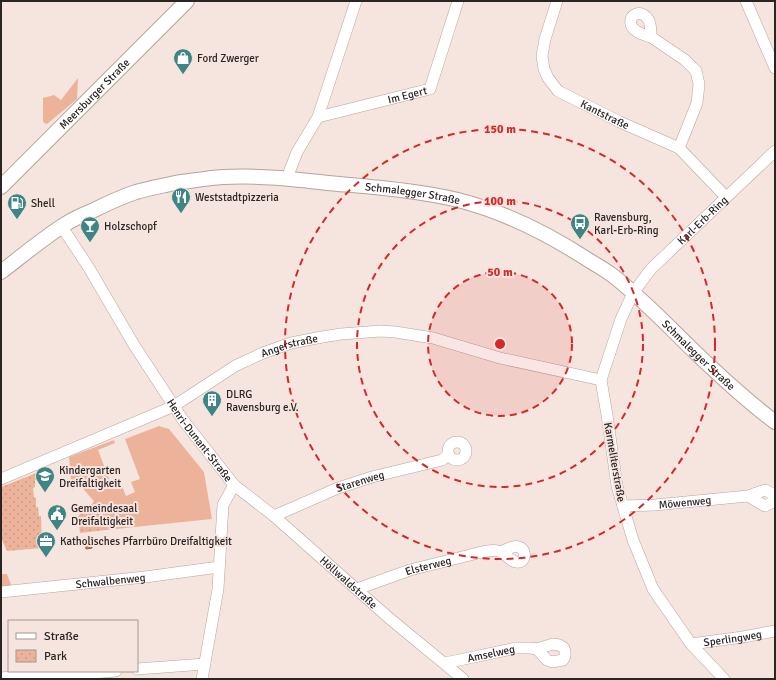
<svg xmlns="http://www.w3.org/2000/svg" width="776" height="680" viewBox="0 0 776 680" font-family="Signika,sans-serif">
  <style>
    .grass { fill: #edb39a }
    .park { fill: url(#park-dots) }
    .water { fill: url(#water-ripples); stroke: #965b41 }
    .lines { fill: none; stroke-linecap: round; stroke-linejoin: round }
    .minor-casing { stroke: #b4a59e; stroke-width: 12 }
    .tertiary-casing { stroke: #b4a59e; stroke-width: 16 }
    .minor { stroke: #fff; stroke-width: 11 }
    .tertiary { stroke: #fff; stroke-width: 14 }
    .ring { fill: none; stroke: #d62828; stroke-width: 2; stroke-dasharray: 7 5 }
    .labels { text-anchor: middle; stroke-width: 4; stroke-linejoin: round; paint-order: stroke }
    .poi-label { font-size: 11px; fill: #2a2422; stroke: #f6e5de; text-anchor: start }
    .street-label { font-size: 11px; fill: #2a2422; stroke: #f6e5de }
    .centre { fill: #d62828; stroke: #f6e5de; stroke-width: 2 }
    .ring-label { font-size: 12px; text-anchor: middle; font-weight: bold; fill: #d62828; stroke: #f6e5de; stroke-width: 4; stroke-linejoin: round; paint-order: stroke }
  </style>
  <defs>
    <pattern id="park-dots" width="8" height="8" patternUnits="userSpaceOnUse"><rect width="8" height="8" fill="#edb39a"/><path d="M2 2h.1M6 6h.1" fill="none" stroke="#cb9a84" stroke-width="1.8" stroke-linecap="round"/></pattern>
    <pattern id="water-ripples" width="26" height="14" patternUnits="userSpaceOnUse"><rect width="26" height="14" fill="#c4734e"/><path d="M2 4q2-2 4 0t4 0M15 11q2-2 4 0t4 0" fill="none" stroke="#9f5e40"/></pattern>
  </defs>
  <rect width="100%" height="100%" fill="#f6e5de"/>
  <g class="grass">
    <polygon points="78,78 77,99 47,124 44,123 43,121 43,98 54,95 61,100"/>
    <polygon points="159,426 169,429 204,472 212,519 106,530 104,513 79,484 72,490 69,457 114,440 115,443 98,450 113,489 122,486 126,496 135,492 131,482 140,479 125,439"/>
    <polygon points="1,574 7,574 13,590 1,592"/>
  </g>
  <g class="park">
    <polygon points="49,468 52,473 35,480 35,487 33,488 34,498 36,498 36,507 38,507 39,516 41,516 42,548 7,551 1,538 1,487"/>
    <polygon points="95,501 104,513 106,530 80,533 78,516"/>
  </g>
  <polygon class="water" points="91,538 92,548 86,549 85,539"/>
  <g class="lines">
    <g class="minor-casing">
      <g id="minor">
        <path id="s1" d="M557,1l-12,38 -3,17 2,13 4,9 10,13 62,31 59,26 47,49"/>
        <polyline points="746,1 775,68"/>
        <path d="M651,37c-6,-2 -15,-4 -19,-10 -6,-12 10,-20 17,-6 2,4 2,11 2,16l34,23 11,11 3,13 -2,19 -18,45"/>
        <path id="s2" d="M318,117l112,-28 28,-88"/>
        <polyline points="287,178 297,152 318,117 356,1"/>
        <path id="s3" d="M62,227l27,41 45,77 49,75 51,65 40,31 115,102 74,61"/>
        <circle cx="457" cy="451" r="9"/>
        <path id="s4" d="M1,479l173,-73 61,-40 28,-13 28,-10 31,-6 19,-3 40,-3 14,1 38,6 67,20 101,22"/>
        <path id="s5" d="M623,506l32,-1 93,-9 17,-6 8,4v8l-8,4 -17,-10"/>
        <path id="s6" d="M274,516l64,-28 34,-11 70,-17 6,-5"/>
        <path id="s7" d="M357,589l53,-19 72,-18c6,-1 13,-3 19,0 6,3 11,12 19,10 7,-3 5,-13 -1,-15 -6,-2 -13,3 -18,5"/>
        <path id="s8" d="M1,592l144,-15 74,-10"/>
        <path id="s9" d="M691,644l52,-7 32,-6"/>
        <path id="s10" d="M445,663l71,-15h15l6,1 16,-5 6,1 5,3 1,4v4l-2,4 -11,2 -5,-2 -10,-11"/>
        <polyline points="137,669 205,664"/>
        <polyline points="1,678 40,674 47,677 116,671"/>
        <polyline points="202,679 218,589 223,505 234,485"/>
        <path id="s11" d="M724,679l-33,-35 -38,-55 -20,-49 -16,-54 -10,-71 -6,-35 20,-61 12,-26 18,-24 124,-118"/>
      </g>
    </g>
    <g class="tertiary-casing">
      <g id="tertiary">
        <path id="s12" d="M1,187l186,-186"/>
        <path id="s13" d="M1,272c21,-16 41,-33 63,-47 9,-6 18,-10 28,-14 14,-7 29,-14 44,-19 13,-4 26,-6 39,-9 16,-2 32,-5 48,-6 35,-2 70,2 105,6 43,4 88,7 130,17 47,12 92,35 132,61 7,4 15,9 22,14 30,23 56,51 84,78 25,24 51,48 79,69"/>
      </g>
    </g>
    <use href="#minor" class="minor"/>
    <use href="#tertiary" class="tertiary"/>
  </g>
  <circle cx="500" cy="344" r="72" fill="#d62828" fill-opacity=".12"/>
  <g class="ring">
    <circle cx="500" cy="344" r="72"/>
    <circle cx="500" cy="344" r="143"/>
    <circle cx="500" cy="344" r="215"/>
  </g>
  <defs>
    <g id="shop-pin" transform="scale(1)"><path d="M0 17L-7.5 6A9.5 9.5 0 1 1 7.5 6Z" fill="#3e8685" stroke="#f6e5de"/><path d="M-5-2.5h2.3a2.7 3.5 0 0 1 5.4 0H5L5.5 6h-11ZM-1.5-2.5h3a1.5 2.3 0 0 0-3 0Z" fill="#fff"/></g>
    <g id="restaurant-pin" transform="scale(1)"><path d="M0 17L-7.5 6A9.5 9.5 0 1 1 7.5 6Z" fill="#3e8685" stroke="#f6e5de"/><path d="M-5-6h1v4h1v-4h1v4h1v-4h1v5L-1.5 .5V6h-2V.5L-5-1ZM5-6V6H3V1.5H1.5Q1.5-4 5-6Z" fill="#fff"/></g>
    <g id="fuel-pin" transform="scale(1)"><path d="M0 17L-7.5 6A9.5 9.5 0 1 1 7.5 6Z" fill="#3e8685" stroke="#f6e5de"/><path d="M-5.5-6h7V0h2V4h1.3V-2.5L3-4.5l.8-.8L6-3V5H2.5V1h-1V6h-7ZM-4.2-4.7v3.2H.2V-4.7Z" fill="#fff"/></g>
    <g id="bus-pin" transform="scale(1)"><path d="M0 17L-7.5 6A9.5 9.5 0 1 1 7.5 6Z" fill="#3e8685" stroke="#f6e5de"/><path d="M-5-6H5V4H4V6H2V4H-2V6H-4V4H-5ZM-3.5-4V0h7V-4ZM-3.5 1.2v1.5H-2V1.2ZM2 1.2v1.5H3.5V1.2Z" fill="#fff"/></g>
    <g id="bar-pin" transform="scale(1)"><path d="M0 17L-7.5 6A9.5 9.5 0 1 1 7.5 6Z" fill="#3e8685" stroke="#f6e5de"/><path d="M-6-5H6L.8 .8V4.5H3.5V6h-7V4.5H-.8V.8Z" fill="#fff"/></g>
    <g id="building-pin" transform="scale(1)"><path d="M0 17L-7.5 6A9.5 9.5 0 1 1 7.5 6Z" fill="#3e8685" stroke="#f6e5de"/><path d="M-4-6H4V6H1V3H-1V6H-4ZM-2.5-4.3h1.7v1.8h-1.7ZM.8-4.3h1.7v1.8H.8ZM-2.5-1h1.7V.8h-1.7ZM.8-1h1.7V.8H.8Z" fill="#fff"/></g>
    <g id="school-pin" transform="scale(1)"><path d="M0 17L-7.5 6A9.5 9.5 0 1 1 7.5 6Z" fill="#3e8685" stroke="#f6e5de"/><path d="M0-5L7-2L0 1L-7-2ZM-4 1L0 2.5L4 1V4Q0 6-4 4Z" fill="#fff"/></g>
    <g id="civic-pin" transform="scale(1)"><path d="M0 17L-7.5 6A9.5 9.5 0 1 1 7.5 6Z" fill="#3e8685" stroke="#f6e5de"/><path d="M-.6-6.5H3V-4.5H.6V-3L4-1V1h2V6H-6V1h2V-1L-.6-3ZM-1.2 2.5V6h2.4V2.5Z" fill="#fff"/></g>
    <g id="office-pin" transform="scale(1)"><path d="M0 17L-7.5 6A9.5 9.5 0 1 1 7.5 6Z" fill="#3e8685" stroke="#f6e5de"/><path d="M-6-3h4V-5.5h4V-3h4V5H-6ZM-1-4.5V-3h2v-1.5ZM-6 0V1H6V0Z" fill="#fff"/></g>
  </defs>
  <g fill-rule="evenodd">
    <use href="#shop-pin" x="183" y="58"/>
    <use href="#restaurant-pin" x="181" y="197"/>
    <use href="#fuel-pin" x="17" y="203"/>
    <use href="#bus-pin" x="580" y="223"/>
    <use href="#bar-pin" x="90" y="226"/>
    <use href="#building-pin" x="212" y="400"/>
    <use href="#school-pin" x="45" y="476"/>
    <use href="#civic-pin" x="57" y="514"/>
    <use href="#office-pin" x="46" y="541"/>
  </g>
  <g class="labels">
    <g class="poi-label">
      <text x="197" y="62">Ford Zwerger</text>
      <text x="195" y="201">Weststadtpizzeria</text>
      <text x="31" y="207">Shell</text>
      <text x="594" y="221">Ravensburg,<tspan x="594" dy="13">Karl-Erb-Ring</tspan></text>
      <text x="104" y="230">Holzschopf</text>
      <text x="226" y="398">DLRG<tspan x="226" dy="13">Ravensburg e.V.</tspan></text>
      <text x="59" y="474">Kindergarten<tspan x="59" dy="13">Dreifaltigkeit</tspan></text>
      <text x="71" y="512">Gemeindesaal<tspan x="71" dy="13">Dreifaltigkeit</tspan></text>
      <text x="60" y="545">Katholisches Pfarrbüro Dreifaltigkeit</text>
    </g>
    <g class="street-label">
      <text dy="4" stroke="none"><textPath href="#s12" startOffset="132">Meersburger Straße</textPath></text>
      <text dy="4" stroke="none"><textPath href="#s2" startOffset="92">Im Egert</textPath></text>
      <text dy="4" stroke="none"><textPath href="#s1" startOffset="149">Kantstraße</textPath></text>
      <text dy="4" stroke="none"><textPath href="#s13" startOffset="437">Schmalegger Straße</textPath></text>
      <text dy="4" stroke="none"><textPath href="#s11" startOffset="525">Karl-Erb-Ring</textPath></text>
      <text dy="4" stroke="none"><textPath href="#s4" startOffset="319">Angerstraße</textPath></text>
      <text dy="4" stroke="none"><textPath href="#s13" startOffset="773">Schmalegger Straße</textPath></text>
      <text dy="4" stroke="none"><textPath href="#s3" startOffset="254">Henri-Dunant-Straße</textPath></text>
      <text transform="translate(615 462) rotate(80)" y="4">Karmeliterstraße</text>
      <text dy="4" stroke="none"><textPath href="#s6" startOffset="93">Starenweg</textPath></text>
      <text dy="4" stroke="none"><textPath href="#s5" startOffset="62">Möwenweg</textPath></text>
      <text dy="4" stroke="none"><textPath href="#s7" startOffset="75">Elsterweg</textPath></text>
      <text dy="4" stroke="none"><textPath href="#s8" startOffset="110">Schwalbenweg</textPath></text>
      <text dy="4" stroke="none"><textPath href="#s3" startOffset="461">Höllwaldstraße</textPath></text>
      <text dy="4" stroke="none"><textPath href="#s9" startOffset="42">Sperlingweg</textPath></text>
      <text dy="4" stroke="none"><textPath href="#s10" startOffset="47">Amselweg</textPath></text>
    </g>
  </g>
  <circle cx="500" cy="344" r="6" class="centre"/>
  <g class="ring-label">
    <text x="500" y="133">150 m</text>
    <text x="500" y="205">100 m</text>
    <text x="500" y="276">50 m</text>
  </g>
  <rect width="776" height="680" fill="none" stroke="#2a2422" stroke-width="4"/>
  <rect x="8" y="620" width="130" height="52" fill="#f6e5de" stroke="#a49893"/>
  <rect x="16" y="633" width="20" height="6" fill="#ffffff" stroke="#a49893"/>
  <text x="44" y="640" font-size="12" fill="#2a2422">Straße</text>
  <rect x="16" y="650" width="20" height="12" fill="url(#park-dots)" stroke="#a49893"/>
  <text x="44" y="660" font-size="12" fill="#2a2422">Park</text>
</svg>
